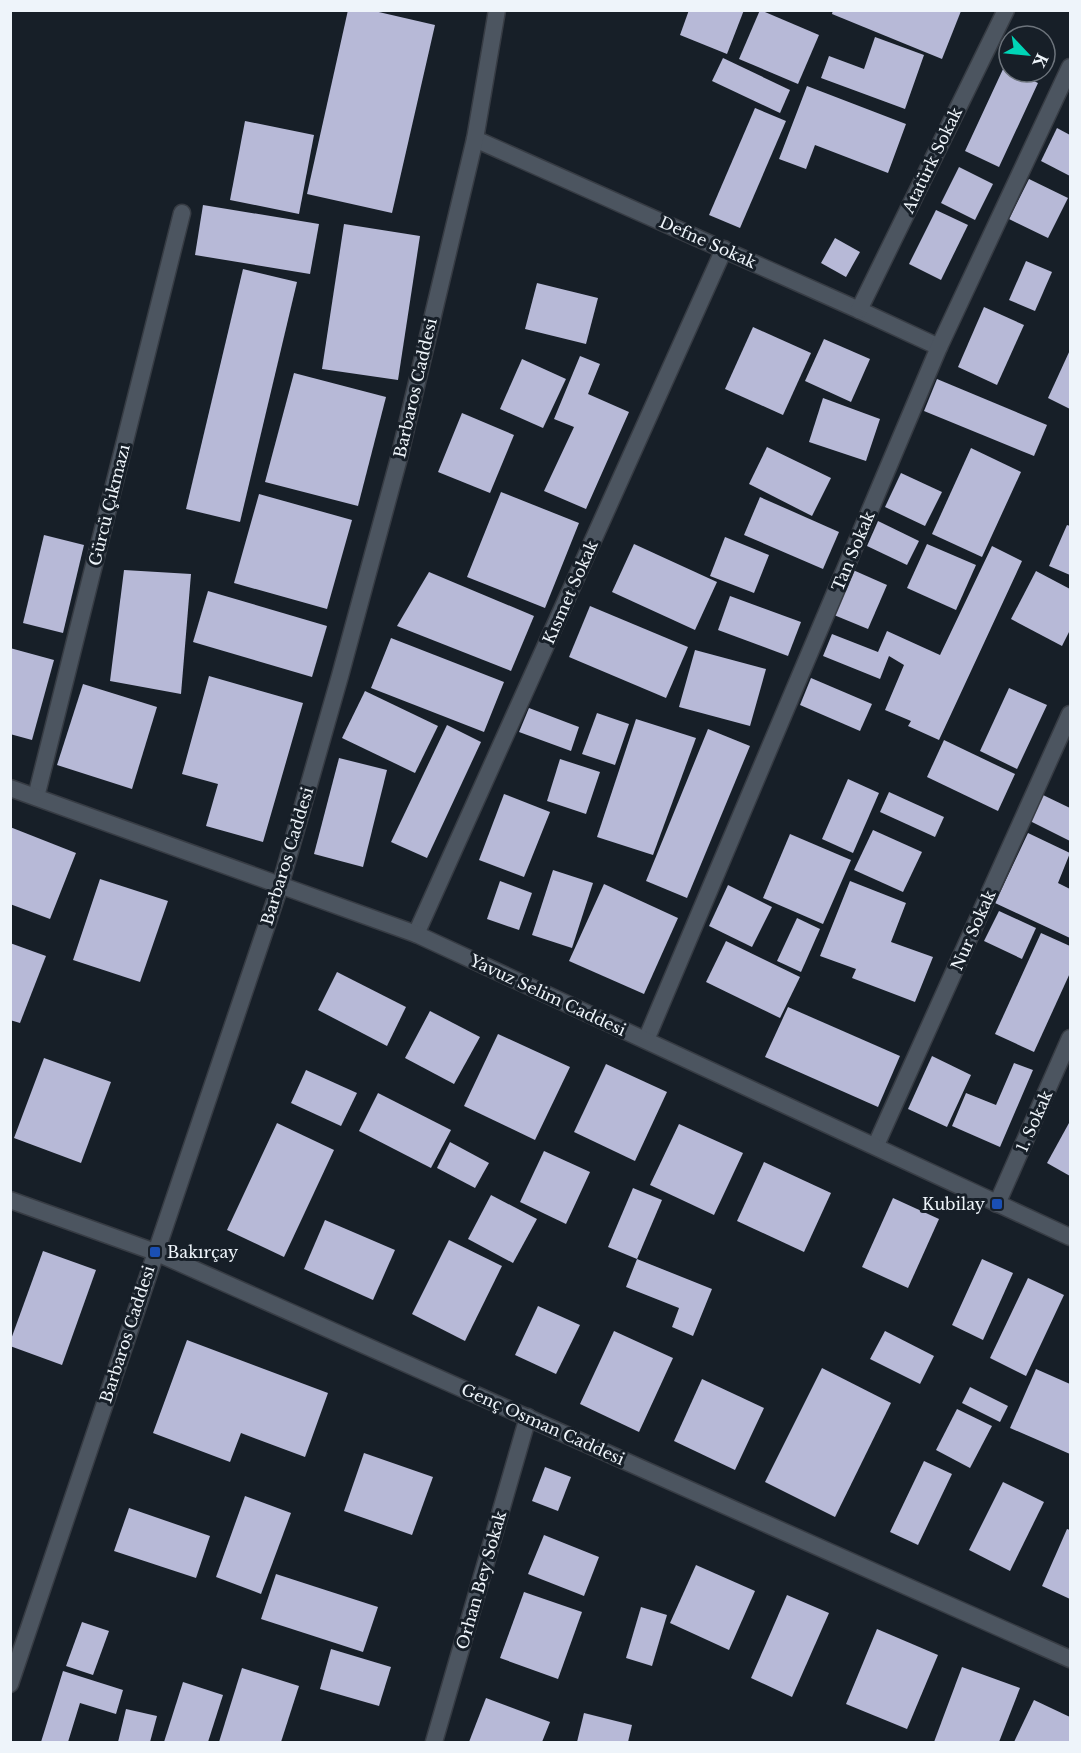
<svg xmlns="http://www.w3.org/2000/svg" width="1081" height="1753" viewBox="0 0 1081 1753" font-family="'Libre Baskerville',serif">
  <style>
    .building { fill: #b7b9d7 }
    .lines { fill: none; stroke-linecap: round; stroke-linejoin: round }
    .minor-casing { stroke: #373c44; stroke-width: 19 }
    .tertiary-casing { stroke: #373c44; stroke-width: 19 }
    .minor { stroke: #4c5560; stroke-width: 16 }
    .tertiary { stroke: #4c5560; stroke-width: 16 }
    .transit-dot { fill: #1a4fb4; stroke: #171f28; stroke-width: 2 }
    .labels { text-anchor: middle; stroke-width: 6; stroke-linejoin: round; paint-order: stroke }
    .street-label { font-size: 16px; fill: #eef4fa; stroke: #171f28 }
    .poi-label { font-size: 16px; fill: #eef4fa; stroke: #171f28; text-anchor: end }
  </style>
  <rect width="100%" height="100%" fill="#171f28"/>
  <g class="building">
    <polygon points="348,10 370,10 435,25 392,213 307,194"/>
    <polygon points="689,10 744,10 727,54 680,35"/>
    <polygon points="760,10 819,35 798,84 739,59"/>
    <polygon points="833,10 960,10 961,11 942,59 832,14"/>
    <polygon points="875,37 924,55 905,109 821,78 829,56 864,69"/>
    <polygon points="723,58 790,90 780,113 712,81"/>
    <polygon points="1004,67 1009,69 1009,72 1015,72 1038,83 999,167 965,151"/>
    <polygon points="807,86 906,124 888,173 815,145 806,169 779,159"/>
    <polygon points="755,108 786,121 740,228 709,215"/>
    <polygon points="245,121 314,135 299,214 230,200"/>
    <polygon points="1057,128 1070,135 1070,176 1041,161"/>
    <polygon points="959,167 993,184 975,220 941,203"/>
    <polygon points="1029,179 1068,198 1048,238 1009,219"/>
    <polygon points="203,205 319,224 310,274 195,255"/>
    <polygon points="936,210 968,225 941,280 909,264"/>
    <polygon points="344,224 420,236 398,380 322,369"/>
    <polygon points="835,238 860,252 846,277 821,263"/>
    <polygon points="1026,261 1052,272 1035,311 1009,300"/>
    <polygon points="243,269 297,282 240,522 186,509"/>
    <polygon points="537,283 598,298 586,344 525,329"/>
    <polygon points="984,307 1024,325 997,385 958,367"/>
    <polygon points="753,327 811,353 783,415 725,389"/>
    <polygon points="824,339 870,359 851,402 805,381"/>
    <polygon points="1070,350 1070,409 1048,398"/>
    <polygon points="580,356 600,364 588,394 629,412 586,509 544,491 574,427 554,419"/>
    <polygon points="522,359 566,379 543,428 500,409"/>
    <polygon points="294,373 386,397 358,506 265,482"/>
    <polygon points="937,379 1047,425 1034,456 924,411"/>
    <polygon points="823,398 880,419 866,461 809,442"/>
    <polygon points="462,413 514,435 490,493 438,472"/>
    <polygon points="767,447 831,478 812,516 749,484"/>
    <polygon points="971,448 1021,472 982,557 932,534"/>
    <polygon points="901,473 942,492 925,526 885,507"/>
    <polygon points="501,492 579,523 545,608 467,577"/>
    <polygon points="259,494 352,520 327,609 234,583"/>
    <polygon points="760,497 839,532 823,569 744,535"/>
    <polygon points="878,521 919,541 907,565 867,546"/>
    <polygon points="1067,525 1070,526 1070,575 1049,566"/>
    <polygon points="44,535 84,545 63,633 23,623"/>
    <polygon points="725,537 769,555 754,593 710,576"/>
    <polygon points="634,544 717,582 695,630 612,592"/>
    <polygon points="927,544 976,565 956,610 907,588"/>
    <polygon points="992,546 1022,561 939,740 908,726 911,721 885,710 904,665 889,656 880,679 823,656 832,634 878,652 887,631 940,655"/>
    <polygon points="124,570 191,574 181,694 110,681"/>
    <polygon points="853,570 887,585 868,629 834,615"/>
    <polygon points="1036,571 1070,589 1070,630 1062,646 1011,619"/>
    <polygon points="429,572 534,616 511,671 397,626"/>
    <polygon points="208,591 327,626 312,677 193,642"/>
    <polygon points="730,596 801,622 788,656 718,630"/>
    <polygon points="590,606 688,647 666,698 569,657"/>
    <polygon points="391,638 504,682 484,732 371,688"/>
    <polygon points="10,648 54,660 32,740 10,734"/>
    <polygon points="695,650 766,669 750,726 679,707"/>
    <polygon points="209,676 303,703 263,842 206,826 218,784 182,774"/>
    <polygon points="811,678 872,704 860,731 800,705"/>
    <polygon points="83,684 157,707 132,789 57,765"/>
    <polygon points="1009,688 1047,705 1017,769 980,751"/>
    <polygon points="365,691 438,726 415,773 342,738"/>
    <polygon points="529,708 579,727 571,751 519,732"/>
    <polygon points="597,713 629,724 615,765 582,754"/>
    <polygon points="636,719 696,738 653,855 597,837"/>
    <polygon points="447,725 481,742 427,858 391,842"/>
    <polygon points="708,729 750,746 687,898 646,881"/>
    <polygon points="944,740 1015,774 998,811 927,777"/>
    <polygon points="339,758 387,770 363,867 314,854"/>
    <polygon points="560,759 600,772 586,814 547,801"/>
    <polygon points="848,779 879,793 853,853 822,839"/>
    <polygon points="889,792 944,817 935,837 880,812"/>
    <polygon points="504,794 550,812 524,877 479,860"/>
    <polygon points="1043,795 1070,808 1070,841 1030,821"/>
    <polygon points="10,827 76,853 50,919 10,904"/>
    <polygon points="873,830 922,852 903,892 854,870"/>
    <polygon points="1028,833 1070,853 1058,883 1070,889 1070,938 995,903"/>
    <polygon points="790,834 851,860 823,924 763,898"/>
    <polygon points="553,870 593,883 572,948 532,935"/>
    <polygon points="100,879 168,901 140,982 73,960"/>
    <polygon points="500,881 532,893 519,930 487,919"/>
    <polygon points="850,881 906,903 891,942 933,957 915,1002 852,978 856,969 820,956"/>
    <polygon points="604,884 678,918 644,994 569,961"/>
    <polygon points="728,885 772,907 752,947 709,926"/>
    <polygon points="999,911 1036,928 1022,959 984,941"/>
    <polygon points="797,918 820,929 801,972 777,961"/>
    <polygon points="1041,933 1070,946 1070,973 1034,1052 995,1034"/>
    <polygon points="726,941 800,977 780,1018 706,982"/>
    <polygon points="10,943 46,956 20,1023 10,1020"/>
    <polygon points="337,972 406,1007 387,1046 318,1010"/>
    <polygon points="788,1007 900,1056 878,1107 765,1057"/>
    <polygon points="430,1011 480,1037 454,1084 405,1058"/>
    <polygon points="498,1034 570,1067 535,1140 464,1106"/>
    <polygon points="932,1056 971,1075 947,1127 908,1109"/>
    <polygon points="44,1058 111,1082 81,1163 14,1138"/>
    <polygon points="1014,1063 1033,1070 1000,1147 952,1126 966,1093 996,1105"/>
    <polygon points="606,1064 667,1092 635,1161 574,1132"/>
    <polygon points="306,1070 357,1093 341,1126 291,1103"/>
    <polygon points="378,1093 451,1130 431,1168 359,1131"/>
    <polygon points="277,1123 334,1150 284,1257 227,1230"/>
    <polygon points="1069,1123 1070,1124 1070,1176 1047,1163"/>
    <polygon points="679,1124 743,1153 714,1215 650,1185"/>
    <polygon points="450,1142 489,1163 475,1188 437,1168"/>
    <polygon points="544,1151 590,1172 566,1224 520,1202"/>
    <polygon points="764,1162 831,1193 804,1252 737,1221"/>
    <polygon points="633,1188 662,1200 637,1259 608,1247"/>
    <polygon points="491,1195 537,1219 513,1263 468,1239"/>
    <polygon points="893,1198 939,1219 908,1288 862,1267"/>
    <polygon points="325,1220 395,1250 373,1300 304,1269"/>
    <polygon points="449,1240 502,1266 465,1341 412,1314"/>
    <polygon points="43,1251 96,1270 62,1365 10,1346 10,1342"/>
    <polygon points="637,1259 712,1289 693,1336 672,1327 679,1308 626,1287"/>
    <polygon points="982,1259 1013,1273 983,1340 952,1325"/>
    <polygon points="1028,1278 1064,1295 1026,1376 990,1358"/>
    <polygon points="538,1306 580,1325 556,1374 515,1355"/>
    <polygon points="614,1331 673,1358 639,1432 580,1404"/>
    <polygon points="885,1331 934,1356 920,1384 870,1359"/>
    <polygon points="187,1340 328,1393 305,1457 241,1433 230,1462 153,1433"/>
    <polygon points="822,1368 891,1403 835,1517 765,1482"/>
    <polygon points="1036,1369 1070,1384 1070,1454 1010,1428"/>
    <polygon points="702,1379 764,1408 735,1470 674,1441"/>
    <polygon points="970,1387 1008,1406 1000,1422 962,1403"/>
    <polygon points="957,1409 992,1426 970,1468 936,1450"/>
    <polygon points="364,1453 433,1477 412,1535 344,1511"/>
    <polygon points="924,1461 952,1474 918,1545 890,1532"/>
    <polygon points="545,1467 571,1477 558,1511 532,1501"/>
    <polygon points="1003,1482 1044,1502 1010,1571 969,1550"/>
    <polygon points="245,1496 291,1513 261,1594 216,1577"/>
    <polygon points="129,1508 210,1536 196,1578 114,1551"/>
    <polygon points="1067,1529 1070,1530 1070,1599 1042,1586"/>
    <polygon points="544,1535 599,1557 584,1596 528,1574"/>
    <polygon points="696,1565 755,1591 729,1650 670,1623"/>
    <polygon points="276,1574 378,1607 363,1652 261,1619"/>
    <polygon points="524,1592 582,1612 558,1679 500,1658"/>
    <polygon points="787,1595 829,1613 792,1697 751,1678"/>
    <polygon points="641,1607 667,1615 652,1666 626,1658"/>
    <polygon points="82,1622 109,1631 93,1675 66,1666"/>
    <polygon points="877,1629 938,1655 907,1729 846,1704"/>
    <polygon points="331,1649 391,1667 379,1706 320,1689"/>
    <polygon points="962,1667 1020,1688 999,1742 934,1742"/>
    <polygon points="242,1668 299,1686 281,1742 219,1742"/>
    <polygon points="63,1671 123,1690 116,1714 80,1703 68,1742 41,1742"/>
    <polygon points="183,1682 223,1695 208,1742 164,1742"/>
    <polygon points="486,1698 550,1722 542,1742 469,1742"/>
    <polygon points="1034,1700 1070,1717 1070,1742 1014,1742"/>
    <polygon points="126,1709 157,1716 150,1742 118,1742"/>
    <polygon points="584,1713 632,1725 628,1742 577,1742"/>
  </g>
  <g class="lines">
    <g class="minor-casing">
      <g id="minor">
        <polyline points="475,139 859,310 939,347"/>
        <polyline points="859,310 1006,10"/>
        <polyline points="36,797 182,213"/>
        <polyline points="416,934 724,249"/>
        <polyline points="646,1040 939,347 1070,67"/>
        <polyline points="876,1145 1070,714"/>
        <polyline points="997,1204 1070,1038"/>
        <polyline points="434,1742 528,1417"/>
      </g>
    </g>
    <g class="tertiary-casing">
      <g id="tertiary">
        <polyline points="10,788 416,934 1070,1237"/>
        <polyline points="10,1200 155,1252 1070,1659"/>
        <polyline points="10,1684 280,886 340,676 399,458 475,139 497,10"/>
      </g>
    </g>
    <use href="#minor" class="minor"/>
    <use href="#tertiary" class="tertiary"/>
  </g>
  <g class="transit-dot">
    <rect x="991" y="1198" width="12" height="12" rx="3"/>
    <rect x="149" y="1246" width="12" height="12" rx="3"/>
  </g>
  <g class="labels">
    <g class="street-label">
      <text transform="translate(932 160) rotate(-64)" y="6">Atatürk Sokak</text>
      <text transform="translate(708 242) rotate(24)" y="6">Defne Sokak</text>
      <text transform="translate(415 388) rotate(-77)" y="6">Barbaros Caddesi</text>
      <text transform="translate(109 505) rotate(-76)" y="6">Gürcü Çıkmazı</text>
      <text transform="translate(853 551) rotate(-67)" y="6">Tan Sokak</text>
      <text transform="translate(570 592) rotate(-66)" y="6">Kısmet Sokak</text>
      <text transform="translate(287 856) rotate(-73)" y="6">Barbaros Caddesi</text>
      <text transform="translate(973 930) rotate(-66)" y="6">Nur Sokak</text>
      <text transform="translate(548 995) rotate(25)" y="6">Yavuz Selim Caddesi</text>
      <text transform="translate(1034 1121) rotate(-66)" y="6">1. Sokak</text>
      <text transform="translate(127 1334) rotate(-72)" y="6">Barbaros Caddesi</text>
      <text transform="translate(543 1424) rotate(24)" y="6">Genç Osman Caddesi</text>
      <text transform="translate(481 1580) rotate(-74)" y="6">Orhan Bey Sokak</text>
    </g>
    <g class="poi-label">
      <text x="985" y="1210">Kubilay</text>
      <text x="167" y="1258" text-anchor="start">Bakırçay</text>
    </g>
  </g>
  <rect width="1081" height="1753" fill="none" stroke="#eef4fa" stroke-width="24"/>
  <g transform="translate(1027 54) rotate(116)"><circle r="28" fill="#171f28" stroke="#6d747c" stroke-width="1.5"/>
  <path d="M0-4.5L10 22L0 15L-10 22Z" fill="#00d5b7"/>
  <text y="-9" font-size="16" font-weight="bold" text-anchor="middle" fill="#eef4fa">K</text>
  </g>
</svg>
